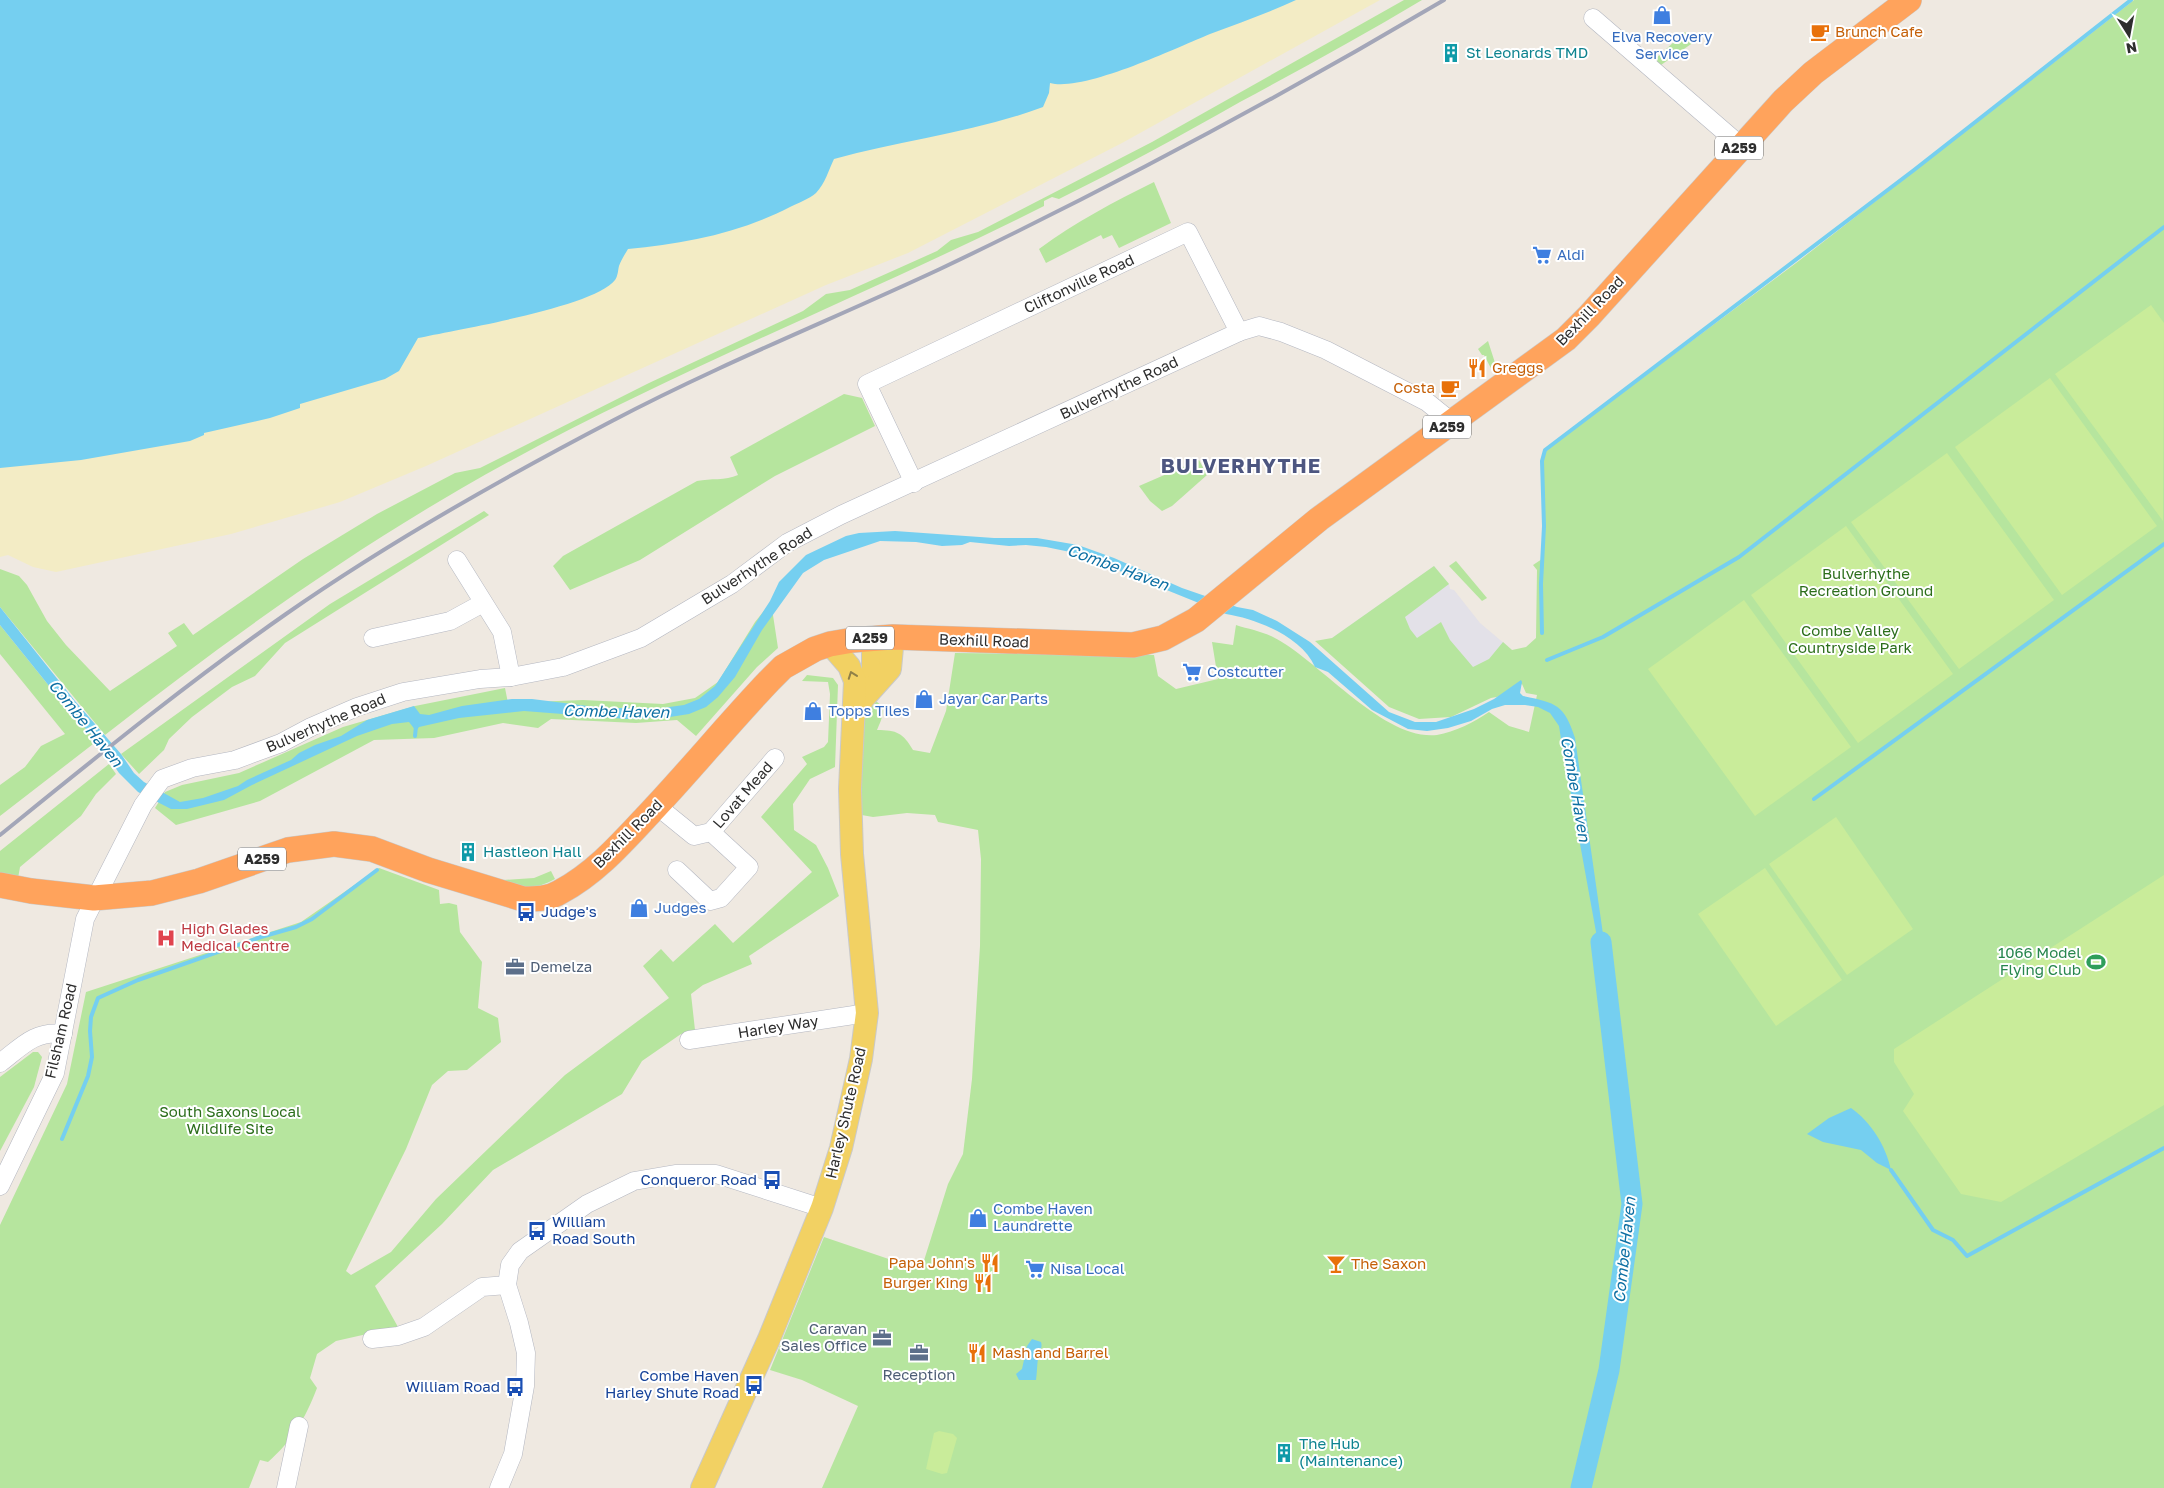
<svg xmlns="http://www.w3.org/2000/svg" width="2164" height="1488" viewBox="0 0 2164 1488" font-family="'Golos Text',sans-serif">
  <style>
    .industrial { fill: #e3e1e8 }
    .green { fill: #b6e59e }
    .sand { fill: #f3ecc5 }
    .pitch { fill: #c9ec9a }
    .water { fill: #75cff0 }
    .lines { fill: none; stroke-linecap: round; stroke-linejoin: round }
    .stream { stroke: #75cff0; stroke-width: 4 }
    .river { stroke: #75cff0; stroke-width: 21 }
    .minor-casing { stroke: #b4b7c1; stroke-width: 19 }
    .major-casing { stroke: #c9c9c9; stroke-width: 24 }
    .highway-casing { stroke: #c9c9c9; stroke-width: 26 }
    .minor { stroke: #fff; stroke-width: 18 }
    .major { stroke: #f2d163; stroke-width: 22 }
    .highway { stroke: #ffa35c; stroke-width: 25 }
    .rail { stroke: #a3a6b8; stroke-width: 4 }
    .oneway { stroke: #908048 }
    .labels { text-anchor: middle; stroke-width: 4; stroke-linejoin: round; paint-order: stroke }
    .shield { fill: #fff; stroke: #6d6d6d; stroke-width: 1 }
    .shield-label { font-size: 14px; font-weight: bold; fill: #2e2e2e }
    .food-label { font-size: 15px; fill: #c56008; stroke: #fff; text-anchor: start }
    .shop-label { font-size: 15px; fill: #366cbe; stroke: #fff; text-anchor: start }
    .culture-label { font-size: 15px; fill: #0d838f; stroke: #fff; text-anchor: start }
    .street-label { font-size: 15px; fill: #2e2e2e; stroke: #fff }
    .park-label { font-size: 15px; fill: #2c6e1b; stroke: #fff }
    .transit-label { font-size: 15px; fill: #164399; stroke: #fff; text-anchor: end }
    .health-label { font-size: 15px; fill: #be3a42; stroke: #fff; text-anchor: start }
    .leisure-label { font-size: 15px; fill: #27864d; stroke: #fff; text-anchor: end }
    .service-label { font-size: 15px; fill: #4e5e75; stroke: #fff; text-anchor: start }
    .water-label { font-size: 16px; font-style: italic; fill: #0d6fa3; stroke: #fff }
    .district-label { font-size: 20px; font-weight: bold; letter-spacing: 1px; fill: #4d5680; stroke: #fff }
  </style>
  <rect width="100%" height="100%" fill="#efe9e1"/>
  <polygon class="industrial" points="1434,566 1449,584 1450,589 1454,590 1480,623 1512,650 1468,684 1332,638"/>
  <g class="green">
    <path d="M1404,0h18c-60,36 -121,69 -182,102 -60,34 -120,67 -181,97l-7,-2 -8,4v5c-193,97 -395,174 -582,282 -126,73 -242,157 -357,247l-105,-128v-38l19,7 8,9 20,36 19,24 44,46 67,-45 -9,-13 16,-10 9,12 110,-76 74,-45 78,-41 25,-5 169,-85 154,-72 23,-17 24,-4 87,-39 14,-11 27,-8 174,-90z"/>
    <path d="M2134,0h30v1488h-1342l36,-82 -56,-26 -32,-10 54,-133 97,33 27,-86 15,-30 9,-75 8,-133 1,-87 -3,-29 -40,-8 -3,-7 -28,-2 -34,4 -17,-3 -3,-66 19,-48c17,5 10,18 5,30 20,0 26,3 36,20l17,3 16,-42 9,-58 199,2 4,21 18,13 42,-10 -6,-37 21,3 3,-20c12,4 25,6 37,12 46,23 110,104 164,98 18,-3 37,-13 52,-23l20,14 20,6 8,-37 -11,-2 -4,-9 -15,11 -16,3 -40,19 -32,2 -30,-12 -74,-66 17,-3 102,-72 15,18 -44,33 5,12 7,9 24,-16 9,18 23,27 16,-8 14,-17 9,8 14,-3 10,-9 1,-68 -4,-5 9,-6 2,-108 256,-191z"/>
    <polygon points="1685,32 1694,42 1661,65 1654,60"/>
    <path d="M1154,182l17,41 -52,25 -7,-13 -9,4 -2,-4 -55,28 -7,-14c36,-27 75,-47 115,-67z"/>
    <polygon points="1488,341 1497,369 1494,374 1484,355 1482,355 1478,349"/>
    <path d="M844,394l18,4 13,28 -100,50 -135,84 -70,30 -17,-24 10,-10 134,-75c14,-3 28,0 41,-6l-8,-18z"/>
    <polygon points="1199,460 1207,475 1172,506 1162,511 1150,501 1139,486"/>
    <polygon points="484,511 489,515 285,643 255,676 232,687 192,717 169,739 164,750 139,774 121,754 330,604"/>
    <polygon points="1456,561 1487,598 1482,601 1449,566"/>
    <polygon points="771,602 778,648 757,667 696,736 677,720 636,723 551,719 538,728 503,723 434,738 374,740 260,801 176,825 155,808 165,792 182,785 239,773 343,727 415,706 505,688 508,703 583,700 663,704 695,698 718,682 755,622"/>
    <polygon points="0,625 62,702 97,741 0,816 0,785 25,767 41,746 65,734 0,654"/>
    <path d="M807,675l26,3 5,7 -3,82 -25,12 -17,25 1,26 22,15 12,23 11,28 -90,60 3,8 -49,21 -12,9 4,36 -14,4 -39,27 -20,33 -129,76 -51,54 -67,62 23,41 -62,14 -19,13 -7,24 7,10c-12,31 -24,52 -49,74l-8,-2 -11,28h-249v-263l67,-141 19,-92 215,-70 78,-54 60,22 1,14 9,-1 8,2 3,27 22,30 -4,46 20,10 3,24 -34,28 -19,1 -16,14 -26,64 -60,122 5,4 40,-23 45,-53 129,-124 104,-77 -26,-32 18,-17 12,13 42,-38 18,19 79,-71 -51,-55 46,-53 -5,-7 22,-10 4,-5 2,-48 -2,-12 -26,-1z"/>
    <polygon points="109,764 116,774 96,794 81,816 20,867 17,884 0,880 0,851"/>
    <path d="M551,871l4,8c-21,11 -30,11 -52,1l31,-2z"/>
    <polygon points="33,1052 38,1052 42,1057 34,1087 0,1151 0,1077"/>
  </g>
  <polygon class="sand" points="725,0 1380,0 1122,143 908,253 826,285 426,466 340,502 231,534 56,572 33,567 8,555 0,557 0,350"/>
  <g class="pitch">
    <polygon points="2151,305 2164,323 2163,521 2055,374"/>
    <polygon points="2050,378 2157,526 2062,595 1955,447"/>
    <polygon points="1947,453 2054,600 1959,669 1851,522"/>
    <polygon points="1846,526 1953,674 1858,743 1751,595"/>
    <polygon points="1744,600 1851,747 1755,816 1648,669"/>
    <polygon points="1836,817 1913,929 1847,975 1769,864"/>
    <polygon points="1765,868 1842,980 1776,1026 1698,914"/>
    <polygon points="2164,875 2164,1105 2001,1202 1961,1194 1903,1111 1914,1094 1894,1062 1894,1049"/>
    <polygon points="939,1431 953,1434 957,1438 947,1473 942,1474 926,1469 934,1433"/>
  </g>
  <g class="water">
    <path d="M0,0h1296c-28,13 -57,23 -86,34 -34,14 -126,58 -160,49l-1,10 -6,14c-67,25 -140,33 -209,52 -5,10 -9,25 -18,34 -7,6 -18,10 -26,14 -50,26 -107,37 -162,42 -3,5 -7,11 -9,17 -1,4 -1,10 -4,14 -20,27 -160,50 -197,58l-19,33 -14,8 -85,25v4l-30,10 -66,15v2l-14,6 -109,19 -81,8z"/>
    <path d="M895,531l99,7h43l41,7 36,13 68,30 55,19 16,3 24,11 33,21 79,70 26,10h21l38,-13 20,-10 27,-19 1,2 -2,11 3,3c33,7 41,8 52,42l28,196 3,36 -6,-16 -39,-215 -2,-13 -9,-13 -12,-6 -13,-2h-20l-13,4 -21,12 -23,7 -21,3 -19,-2 -36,-19 -44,-38 -13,-5c-13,-30 -58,-48 -89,-53l-151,-61 -29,-6 -20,-2 -17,1 -39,-4 -8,3 -20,1 -26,-4 -36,-1 -56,19 -21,13 -41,57 -27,47 -17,20 -12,10 -17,7 -19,3 -43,2 -103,-8 -65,7 -40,9 -3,4 -7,-9 -17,2 -35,12 -105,49 -28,15 -37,9h-16l-33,-17 -19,-19 -22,-32 -35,-39 -62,-77v-18l75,94 46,53 13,19 10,9 36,20 23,-4 35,-12 9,-6 44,-20 8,-7 16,-8 26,-9 26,-16 47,-14 6,8 9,1 33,-9 50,-7h20l72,9h58l22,-3 15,-6 16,-13 55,-85 9,-19 27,-27 40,-19 13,-3z"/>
    <path d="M1851,1108c20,14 35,38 40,62l-14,-7 -16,-13 -38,-8 -16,-8 22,-16z"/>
    <path d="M1032,1339l9,3c2,6 -2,10 -3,16 -1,7 -1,15 -2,22h-17l-3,-6 6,-5 5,-23z"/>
  </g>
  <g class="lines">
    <g class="stream">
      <polyline points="1542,633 1541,584 1544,526 1542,461 1545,450 1914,170 2131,0"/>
      <polyline points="1547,660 1603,637 1739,557 2164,227"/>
      <polyline points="415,736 416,726"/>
      <polyline points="1814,799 2164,544"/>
      <polyline points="62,1139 88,1076 92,1057 90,1031 91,1017 98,998 138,980 261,937 296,927 312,919 377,870"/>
      <polyline points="1891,1170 1933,1230 1953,1240 1967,1256 2164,1148"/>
    </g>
    <polyline class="river" points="1581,1488 1609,1370 1632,1204 1601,942"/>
    <g class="minor-casing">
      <g id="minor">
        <polyline points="1593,18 1741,146"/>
        <polyline points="914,483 867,384 1188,232 1239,332"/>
        <polyline points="457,560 502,632 511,677"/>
        <polyline points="373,638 450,621 483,603"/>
        <polyline points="657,806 694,836 711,832 775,758"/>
        <polyline points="677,870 710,901 721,898 749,867 711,832"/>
        <polyline points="689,1040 867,1013"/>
        <path d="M0,1063c21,-16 35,-33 63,-29"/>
        <polyline points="0,1186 55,1073 85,919 143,805 162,779 192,768 235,760 281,743 311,727 357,707 403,692 480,679 511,677 563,667 641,638 732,584 787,543 841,515 1239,332 1259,326 1281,332 1326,350 1427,402 1453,423"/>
        <polyline points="372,1339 398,1336 424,1327 482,1287 507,1285 510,1265 520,1251 587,1204 634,1181 675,1174 716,1174 822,1208"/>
        <polyline points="286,1488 299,1426"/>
        <polyline points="499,1488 513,1454 525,1386 526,1353 519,1323 507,1285"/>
      </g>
    </g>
    <g class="major-casing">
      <g id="major">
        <polyline points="873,687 873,638"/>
        <polyline points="855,713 863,699 890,669 893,637"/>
        <polyline points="702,1488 769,1339 822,1208 841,1148 861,1059 867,1013 852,854 850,789 855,681 849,666 830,644"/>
      </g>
    </g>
    <g class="highway-casing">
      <path id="highway" d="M0,885l31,6 63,7 58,-5 47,-12 89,-31 46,-6 38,5 56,21 95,29c13,0 26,0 37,-7 34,-18 60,-47 86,-75 42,-44 81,-92 123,-136l14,-14 32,-18 15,-5 23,-4 40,-3 240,8 30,-7 33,-18 123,-101 247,-180 23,-23 194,-215 30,-28 96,-73"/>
    </g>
    <use href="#minor" class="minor"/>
    <use href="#major" class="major"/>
    <use href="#highway" class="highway"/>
    <path class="rail" d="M0,835c94,-76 187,-152 286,-221 103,-72 215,-135 326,-193 106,-56 219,-101 328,-152 172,-82 340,-172 504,-269"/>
  </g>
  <defs><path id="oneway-chevron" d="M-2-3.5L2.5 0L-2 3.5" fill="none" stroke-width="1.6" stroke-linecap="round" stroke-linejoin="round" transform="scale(1.25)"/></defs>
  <use class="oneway" href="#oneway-chevron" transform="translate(852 675) rotate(-110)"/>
  <defs>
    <g id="shop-bare" transform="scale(1.5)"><path d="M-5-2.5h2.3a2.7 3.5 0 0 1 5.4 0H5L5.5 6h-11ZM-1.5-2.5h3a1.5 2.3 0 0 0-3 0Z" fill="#3f7fe0" stroke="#fff" stroke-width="2.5" paint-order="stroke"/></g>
    <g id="cafe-bare" transform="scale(1.5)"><path d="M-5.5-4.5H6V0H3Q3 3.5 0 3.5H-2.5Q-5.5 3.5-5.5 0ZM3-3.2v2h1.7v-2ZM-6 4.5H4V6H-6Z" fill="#e8710a" stroke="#fff" stroke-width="2.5" paint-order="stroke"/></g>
    <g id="building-bare" transform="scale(1.5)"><path d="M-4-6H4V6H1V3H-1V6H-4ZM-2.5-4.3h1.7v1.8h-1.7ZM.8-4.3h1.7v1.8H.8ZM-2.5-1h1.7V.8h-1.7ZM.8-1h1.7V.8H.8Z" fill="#0f9aa8" stroke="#fff" stroke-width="2.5" paint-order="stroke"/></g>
    <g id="supermarket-bare" transform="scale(1.5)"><path d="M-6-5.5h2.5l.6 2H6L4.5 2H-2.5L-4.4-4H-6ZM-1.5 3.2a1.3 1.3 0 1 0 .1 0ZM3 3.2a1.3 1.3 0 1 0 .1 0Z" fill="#3f7fe0" stroke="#fff" stroke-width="2.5" paint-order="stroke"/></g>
    <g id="restaurant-bare" transform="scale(1.5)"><path d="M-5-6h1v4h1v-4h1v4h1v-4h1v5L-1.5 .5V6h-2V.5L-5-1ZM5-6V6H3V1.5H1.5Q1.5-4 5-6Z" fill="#e8710a" stroke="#fff" stroke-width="2.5" paint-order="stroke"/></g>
    <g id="bus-bare" transform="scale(1.5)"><path d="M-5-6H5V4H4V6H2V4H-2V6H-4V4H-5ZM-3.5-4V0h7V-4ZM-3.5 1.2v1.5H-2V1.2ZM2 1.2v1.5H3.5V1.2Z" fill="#1a4fb4" stroke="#fff" stroke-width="2.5" paint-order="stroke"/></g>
    <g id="hospital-bare" transform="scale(1.5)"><path d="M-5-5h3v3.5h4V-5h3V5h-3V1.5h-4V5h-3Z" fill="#e0444e" stroke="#fff" stroke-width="2.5" paint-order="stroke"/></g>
    <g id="stadium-bare" transform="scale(1.5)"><path d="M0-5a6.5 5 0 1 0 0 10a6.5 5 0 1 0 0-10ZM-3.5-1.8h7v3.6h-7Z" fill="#2e9e5b" stroke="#fff" stroke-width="2.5" paint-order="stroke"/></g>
    <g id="office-bare" transform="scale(1.5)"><path d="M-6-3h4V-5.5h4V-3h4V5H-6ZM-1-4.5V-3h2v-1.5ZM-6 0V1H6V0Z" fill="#5c6f8a" stroke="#fff" stroke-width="2.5" paint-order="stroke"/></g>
    <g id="bar-bare" transform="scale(1.5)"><path d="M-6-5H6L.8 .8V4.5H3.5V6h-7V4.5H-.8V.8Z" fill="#e8710a" stroke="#fff" stroke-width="2.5" paint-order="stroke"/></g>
  </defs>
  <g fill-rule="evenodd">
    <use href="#shop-bare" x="1662" y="15"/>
    <use href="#cafe-bare" x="1820" y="32"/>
    <use href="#building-bare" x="1451" y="53"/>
    <use href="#supermarket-bare" x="1542" y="255"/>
    <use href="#restaurant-bare" x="1477" y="368"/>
    <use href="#cafe-bare" x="1450" y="388"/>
    <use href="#supermarket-bare" x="1192" y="672"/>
    <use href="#shop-bare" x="924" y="699"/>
    <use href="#shop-bare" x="813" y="711"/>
    <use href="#building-bare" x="468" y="852"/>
    <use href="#shop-bare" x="639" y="908"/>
    <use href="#bus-bare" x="526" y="912"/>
    <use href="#hospital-bare" x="166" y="938"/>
    <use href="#stadium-bare" x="2096" y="962"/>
    <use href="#office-bare" x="515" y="967"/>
    <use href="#bus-bare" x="772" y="1180"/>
    <use href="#shop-bare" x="978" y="1218"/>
    <use href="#bus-bare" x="537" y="1231"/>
    <use href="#restaurant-bare" x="990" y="1263"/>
    <use href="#bar-bare" x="1336" y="1264"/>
    <use href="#supermarket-bare" x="1035" y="1269"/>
    <use href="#restaurant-bare" x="983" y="1283"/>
    <use href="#office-bare" x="882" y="1338"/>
    <use href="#office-bare" x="919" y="1353"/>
    <use href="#restaurant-bare" x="977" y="1353"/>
    <use href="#bus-bare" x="754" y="1385"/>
    <use href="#bus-bare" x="515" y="1387"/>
    <use href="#building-bare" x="1284" y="1453"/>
  </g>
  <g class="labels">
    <g class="shield">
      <rect x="1715" y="136.5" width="48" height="23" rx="4"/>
      <rect x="1423" y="415.5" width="48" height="23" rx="4"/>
      <rect x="846" y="626.5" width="48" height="23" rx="4"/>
      <rect x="238" y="847.5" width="48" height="23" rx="4"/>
    </g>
    <g class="shield-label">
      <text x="1739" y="153">A259</text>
      <text x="1447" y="432">A259</text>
      <text x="870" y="643">A259</text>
      <text x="262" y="864">A259</text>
    </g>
    <g class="food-label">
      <text x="1835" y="37">Brunch Cafe</text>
      <text x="1492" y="373">Greggs</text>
      <text x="1435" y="393" text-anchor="end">Costa</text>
      <text x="975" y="1268" text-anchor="end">Papa John's</text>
      <text x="1351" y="1269">The Saxon</text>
      <text x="968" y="1288" text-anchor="end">Burger King</text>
      <text x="992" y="1358">Mash and Barrel</text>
    </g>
    <g class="shop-label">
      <text x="1662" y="42" text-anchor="middle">Elva Recovery<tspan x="1662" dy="17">Service</tspan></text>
      <text x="1557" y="260">Aldi</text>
      <text x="1207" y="677">Costcutter</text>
      <text x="939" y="704">Jayar Car Parts</text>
      <text x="828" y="716">Topps Tiles</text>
      <text x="654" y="913">Judges</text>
      <text x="993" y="1214">Combe Haven<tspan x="993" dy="17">Laundrette</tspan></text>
      <text x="1050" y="1274">Nisa Local</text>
    </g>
    <g class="culture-label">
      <text x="1466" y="58">St Leonards TMD</text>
      <text x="483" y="857">Hastleon Hall</text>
      <text x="1299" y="1449">The Hub<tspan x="1299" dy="17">(Maintenance)</tspan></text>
    </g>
    <g class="street-label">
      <text transform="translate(1079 284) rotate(-25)" y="5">Cliftonville Road</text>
      <text transform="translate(1590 311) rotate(-46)" y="5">Bexhill Road</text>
      <text transform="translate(1119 388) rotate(-25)" y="5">Bulverhythe Road</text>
      <text transform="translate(757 566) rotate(-33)" y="5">Bulverhythe Road</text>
      <text transform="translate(984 641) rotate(2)" y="5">Bexhill Road</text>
      <text transform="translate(326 723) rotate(-23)" y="5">Bulverhythe Road</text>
      <text transform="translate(743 795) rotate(-49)" y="5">Lovat Mead</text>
      <text transform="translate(628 834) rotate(-45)" y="5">Bexhill Road</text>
      <text transform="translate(778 1027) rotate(-9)" y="5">Harley Way</text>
      <text transform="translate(61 1031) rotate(-77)" y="5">Filsham Road</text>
      <text transform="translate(846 1113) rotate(-77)" y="5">Harley Shute Road</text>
    </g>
    <g class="park-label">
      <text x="1866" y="579">Bulverhythe<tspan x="1866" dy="17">Recreation Ground</tspan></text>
      <text x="1850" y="636">Combe Valley<tspan x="1850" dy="17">Countryside Park</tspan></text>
      <text x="230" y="1117">South Saxons Local<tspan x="230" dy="17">Wildlife Site</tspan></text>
    </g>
    <g class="transit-label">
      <text x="541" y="917" text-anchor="start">Judge's</text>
      <text x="757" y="1185">Conqueror Road</text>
      <text x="552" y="1227" text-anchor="start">William<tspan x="552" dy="17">Road South</tspan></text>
      <text x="739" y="1381">Combe Haven<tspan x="739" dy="17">Harley Shute Road</tspan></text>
      <text x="500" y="1392">William Road</text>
    </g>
    <g class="health-label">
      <text x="181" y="934">High Glades<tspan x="181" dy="17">Medical Centre</tspan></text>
    </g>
    <g class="leisure-label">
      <text x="2081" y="958">1066 Model<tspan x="2081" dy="17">Flying Club</tspan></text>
    </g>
    <g class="service-label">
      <text x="530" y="972">Demelza</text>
      <text x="867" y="1334" text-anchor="end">Caravan<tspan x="867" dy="17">Sales Office</tspan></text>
      <text x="919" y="1380" text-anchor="middle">Reception</text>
    </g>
    <g class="water-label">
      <text transform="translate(1118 567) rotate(20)" y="6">Combe Haven</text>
      <text transform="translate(616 711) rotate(1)" y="6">Combe Haven</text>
      <text transform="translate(86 723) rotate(51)" y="6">Combe Haven</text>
      <text transform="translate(1576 789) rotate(80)" y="6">Combe Haven</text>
      <text transform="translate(1624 1250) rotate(-84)" y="6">Combe Haven</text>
    </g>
    <g class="district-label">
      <text x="1241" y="473">BULVERHYTHE</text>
    </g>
  </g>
  <g transform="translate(2129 35) rotate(169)" stroke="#ffffff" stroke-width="4" paint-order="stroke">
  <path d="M0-4L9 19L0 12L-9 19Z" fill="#2e2e2e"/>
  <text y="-8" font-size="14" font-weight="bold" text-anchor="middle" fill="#2e2e2e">N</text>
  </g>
</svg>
